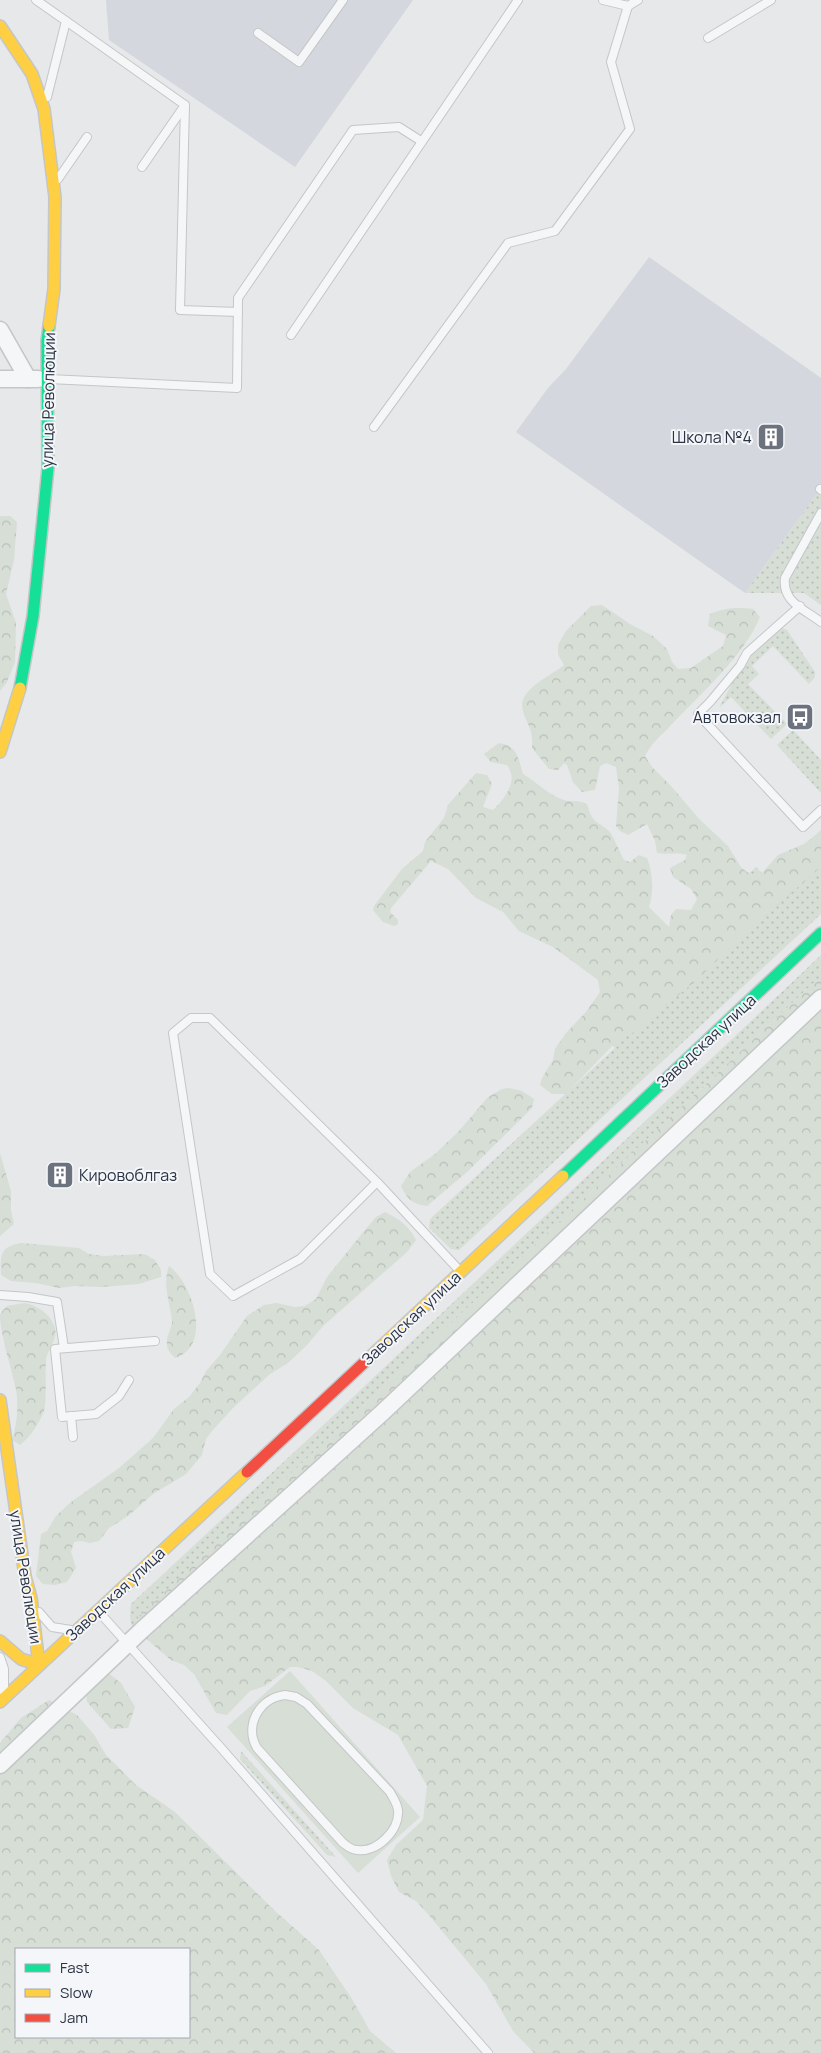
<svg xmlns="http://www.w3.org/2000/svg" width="821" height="2053" viewBox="0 0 821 2053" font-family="Manrope,sans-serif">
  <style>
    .built { fill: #d4d7dd }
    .grass { fill: url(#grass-dots) }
    .forest { fill: url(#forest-crowns); fill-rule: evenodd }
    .pitch { fill: #d6ded6 }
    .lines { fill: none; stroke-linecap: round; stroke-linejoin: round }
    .lane-casing { stroke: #c4c6c8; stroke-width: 10 }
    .street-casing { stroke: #c4c6c8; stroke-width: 19 }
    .fast-casing { stroke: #c4c6c8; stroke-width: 14 }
    .slow-casing { stroke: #c4c6c8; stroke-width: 14 }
    .jam-casing { stroke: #c4c6c8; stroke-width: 14 }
    .lane { stroke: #f5f6f7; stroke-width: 8 }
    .street { stroke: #f5f6f7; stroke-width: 16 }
    .fast { stroke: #16e098; stroke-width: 11 }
    .slow { stroke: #ffcf43; stroke-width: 11 }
    .jam { stroke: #f24e42; stroke-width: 11 }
    .labels { text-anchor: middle; stroke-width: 4; stroke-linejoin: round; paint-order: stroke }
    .street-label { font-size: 16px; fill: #2b3445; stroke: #f4f6f9 }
    .poi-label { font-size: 16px; fill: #2b3445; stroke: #f4f6f9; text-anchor: end }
  </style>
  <defs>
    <pattern id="grass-dots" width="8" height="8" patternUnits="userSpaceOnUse" patternTransform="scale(1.25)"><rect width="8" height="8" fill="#d6ded6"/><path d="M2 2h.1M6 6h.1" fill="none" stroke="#b8bfb9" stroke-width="1.8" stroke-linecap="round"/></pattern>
    <pattern id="forest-crowns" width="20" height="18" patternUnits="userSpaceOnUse" patternTransform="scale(1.25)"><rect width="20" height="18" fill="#d6ded6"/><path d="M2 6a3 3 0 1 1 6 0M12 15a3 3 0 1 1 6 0" fill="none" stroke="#b8bfb9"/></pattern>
  </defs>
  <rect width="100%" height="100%" fill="#e6e8ea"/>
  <g class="built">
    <polygon points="106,0 413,0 295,167 109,40"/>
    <polygon points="649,257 821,378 821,488 745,593 516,432 548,388 566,369"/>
  </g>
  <g class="grass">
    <polygon points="821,488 821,605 804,593 745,593"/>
    <path d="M782,628l5,2 28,42v5l-6,7 -36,-38 -21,20 7,8 -11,10 39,40 -16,15 -40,-42 -12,11c15,-29 33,-64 63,-80z"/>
    <polygon points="793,730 821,760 821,793 777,745"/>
    <polygon points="821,830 821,914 459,1250 451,1249 429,1228 430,1219 615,1048 597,1032 607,1007 756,867 767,878"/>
    <polygon points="821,955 821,976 138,1617 137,1631 133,1635 130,1616 131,1604 334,1415"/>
    <polygon points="241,1751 336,1857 327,1855 240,1759"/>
  </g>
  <g class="forest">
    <polygon points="0,516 10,516 17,522 14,560 6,594 16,623 15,662 7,682 0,691"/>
    <path d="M602,605l28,19 23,12 14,13 5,13 6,7 13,-1 32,-22 3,-11 -18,-9 2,-12c15,-6 27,-7 43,-5l7,8c-14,36 -61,79 -88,107 -10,11 -20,18 -27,32l7,11 20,20 27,32 29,27 13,21 6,5 9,3 6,-2 16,-18 26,-11 17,-13v36l-80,70 -42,41 -65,54 -21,13 -47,49h-14l-12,-9 2,-7 11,-18 2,-11 11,-16 19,-20 15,-21 -2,-12 -45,-33 -34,-16 -16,-19 -27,-14 -28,-29 -17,-8 -40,47 -1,4 8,8v4l-4,2 -11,-4 -10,-12 1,-4 28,-37 21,-18 2,-9 19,-24 4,-13 28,-32 11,2 5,9 -9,23 10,3c12,-11 26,-30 14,-45l-16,-3 -7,-8 15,-11c19,3 19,15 24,31 14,8 25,21 41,26 8,3 13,-1 23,4 6,20 8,15 22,27 3,3 12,23 15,29l6,2 9,-7 8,3c6,15 7,34 2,49l20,20 2,-12 5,-6 15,1 6,-11 -6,-10 -18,-12 -3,-9 15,-8 2,-5c-10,-3 -20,0 -30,-2l-2,-12 -8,-17 -19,11 -8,-4 -4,-5 3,-38 -3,-21 -10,-4 -6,3 -5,24 -13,2 -9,-10 -6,-17 -3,-2 -6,7 -9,-1 -17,-21c1,-21 -4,-20 -9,-37 -7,-21 28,-35 41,-46l-6,-11v-9l8,-14 25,-25z"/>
    <polygon points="821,976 821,2053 534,2053 513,2031 486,1984 428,1914 416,1901 399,1892 391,1876 387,1860 396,1845 423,1820 427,1786 398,1735 353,1708 326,1681 312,1671 298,1667 290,1667 265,1686 250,1691 227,1715 216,1713 194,1674 184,1665 171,1660 137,1631 138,1617"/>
    <path d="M509,1088l13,3 12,8 -2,9 -65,64 -40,34c-15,-2 -20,-7 -26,-20l9,-14 25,-18 24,-23 29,-34 14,-8z"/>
    <polygon points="0,1153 11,1191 11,1211 14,1224 0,1236"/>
    <path d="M385,1212c14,7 24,14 31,28l-9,12 -84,74 -16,19 -19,18 -18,11 -37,34 -21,23 -6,8 -4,16 -16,19 -33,20 -25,22 -19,12 -10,13 -9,2 -9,-2 -7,1 -3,10 5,16 -9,14 -12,3 -12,-1 -7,-8 5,-42 6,-3 9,-15 15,-14 48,-34 34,-30 21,-29 15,-12 11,-14 6,-12 14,-16 27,-39 17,-11 12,-2 19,4 10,-1 11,-7 11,-22 38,-47 11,-13z"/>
    <path d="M21,1243l58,5 10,6 15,2 40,-2 11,6 6,10v7l-22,7 -38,3 -26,-1 -16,2 -23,-5 -25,-2 -10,-6c-1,-22 0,-28 20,-32z"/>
    <path d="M169,1266c24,18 44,80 6,92 -4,-4 -8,-8 -8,-14 -1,-8 5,-15 5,-23 -2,-19 -10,-36 -3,-55z"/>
    <path d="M25,1303c11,2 24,10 29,22 6,13 -7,24 -8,36 -1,12 1,41 -2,50 -5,13 -14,26 -24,34l-8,-5c5,-16 7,-34 4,-50 -4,-20 -16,-56 -16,-75 1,-3 5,-7 7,-9z"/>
    <polygon points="107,1672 121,1683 135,1707 128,1728 111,1729 87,1702 86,1689"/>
    <path d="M49,1700l28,15 18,21 11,19 30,30 39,27 100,99 44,39 33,49 18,32 26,22h-396v-310l21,-25zM16,1949h173v88h-173z"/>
  </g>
  <polygon class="pitch" points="290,1671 420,1817 358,1873 227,1727"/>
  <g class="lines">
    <g class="lane-casing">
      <g id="lane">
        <polyline points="36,0 66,21 47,97"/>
        <polyline points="603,0 628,6 638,0"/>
        <polyline points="66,21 185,105 180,310 238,312"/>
        <polyline points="258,33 299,62 343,0"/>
        <polyline points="708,38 771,0"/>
        <polyline points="142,167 185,105"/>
        <polyline points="58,179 87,137"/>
        <polyline points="291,335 518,0"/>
        <polyline points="49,379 237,388 238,298 353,130 399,127 421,141"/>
        <polyline points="374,427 508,243 555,231 630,129 611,62 628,6"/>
        <polyline points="820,489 821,490"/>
        <path d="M821,513l-36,65c-3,24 19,31 36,44"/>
        <polyline points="800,606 747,653 740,666 710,702 698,714 803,827 821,810"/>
        <polyline points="377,1182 300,1259 233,1296 210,1274 173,1033 191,1018 210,1018 377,1182 459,1270"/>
        <polyline points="0,1295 28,1297 57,1302 64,1348"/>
        <polyline points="129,1380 119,1396 96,1414 62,1417 55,1349 155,1341"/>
        <polyline points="71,1416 73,1437"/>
        <polyline points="39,1612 52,1627 71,1630"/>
        <polyline points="99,1612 222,1749 488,2053"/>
        <polyline points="0,1657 4,1669 4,1692"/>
        <path d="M285,1695l11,2 11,7 83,88c3,6 7,11 8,18 2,20 -21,43 -41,40 -6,0 -10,-4 -14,-7l-86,-95c-13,-22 2,-50 28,-53z"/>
      </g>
    </g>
    <g class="street-casing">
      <g id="street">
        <polyline points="0,330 28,379"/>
        <polyline points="0,379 38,379"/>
        <polyline points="0,1765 142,1630 383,1412 821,998"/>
      </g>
    </g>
    <g class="fast-casing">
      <g id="fast">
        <polyline points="20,688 33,616 48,468 47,341 49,326"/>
        <polyline points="563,1176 821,933"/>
      </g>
    </g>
    <g class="slow-casing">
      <g id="slow">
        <polyline points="0,26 32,74 44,109 55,197 54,289 49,326"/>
        <polyline points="0,752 20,688"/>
        <polyline points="368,1359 563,1176"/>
        <polyline points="0,1400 25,1576 31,1598 39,1665 21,1659 0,1641"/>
        <polyline points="0,1702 247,1472"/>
      </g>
    </g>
    <g class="jam-casing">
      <polyline id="jam" points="247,1472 368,1359"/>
    </g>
    <use href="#lane" class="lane"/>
    <use href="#street" class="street"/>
    <use href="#fast" class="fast"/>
    <use href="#slow" class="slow"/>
    <use href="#jam" class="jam"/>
  </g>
  <defs>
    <g id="building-square" transform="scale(1.4375)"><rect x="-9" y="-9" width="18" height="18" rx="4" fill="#6c737f" stroke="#f4f6f9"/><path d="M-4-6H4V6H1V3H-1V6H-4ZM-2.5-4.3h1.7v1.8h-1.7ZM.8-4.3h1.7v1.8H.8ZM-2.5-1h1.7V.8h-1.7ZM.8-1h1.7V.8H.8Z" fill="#fff"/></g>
    <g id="bus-square" transform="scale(1.4375)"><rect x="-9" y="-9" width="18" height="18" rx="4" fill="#6c737f" stroke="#f4f6f9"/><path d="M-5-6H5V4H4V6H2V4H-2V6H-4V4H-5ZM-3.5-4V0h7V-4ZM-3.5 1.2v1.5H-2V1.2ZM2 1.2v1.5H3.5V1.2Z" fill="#fff"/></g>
  </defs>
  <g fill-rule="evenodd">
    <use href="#building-square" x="771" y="437"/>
    <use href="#bus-square" x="800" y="717"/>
    <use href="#building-square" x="60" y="1175"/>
  </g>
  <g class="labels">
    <g class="street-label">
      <text transform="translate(48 400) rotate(-89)" y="6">улица Революции</text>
      <text transform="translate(706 1041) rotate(-43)" y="6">Заводская улица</text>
      <text transform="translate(411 1318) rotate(-43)" y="6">Заводская улица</text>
      <text transform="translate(26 1577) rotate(81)" y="6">улица Революции</text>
      <text transform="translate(115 1594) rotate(-43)" y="6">Заводская улица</text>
    </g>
    <g class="poi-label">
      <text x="752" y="443">Школа №4</text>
      <text x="781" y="723">Автовокзал</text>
      <text x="79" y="1181" text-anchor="start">Кировоблгаз</text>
    </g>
  </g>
  <rect x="15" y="1948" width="175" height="90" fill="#f4f6f9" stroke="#a4a8b1"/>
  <rect x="25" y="1964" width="25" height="8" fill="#16e098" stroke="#a4a8b1"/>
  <text x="60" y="1973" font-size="15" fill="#2b3445">Fast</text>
  <rect x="25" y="1989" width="25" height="8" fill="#ffcf43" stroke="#a4a8b1"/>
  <text x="60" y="1998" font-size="15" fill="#2b3445">Slow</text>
  <rect x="25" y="2014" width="25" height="8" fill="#f24e42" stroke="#a4a8b1"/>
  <text x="60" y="2023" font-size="15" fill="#2b3445">Jam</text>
</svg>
